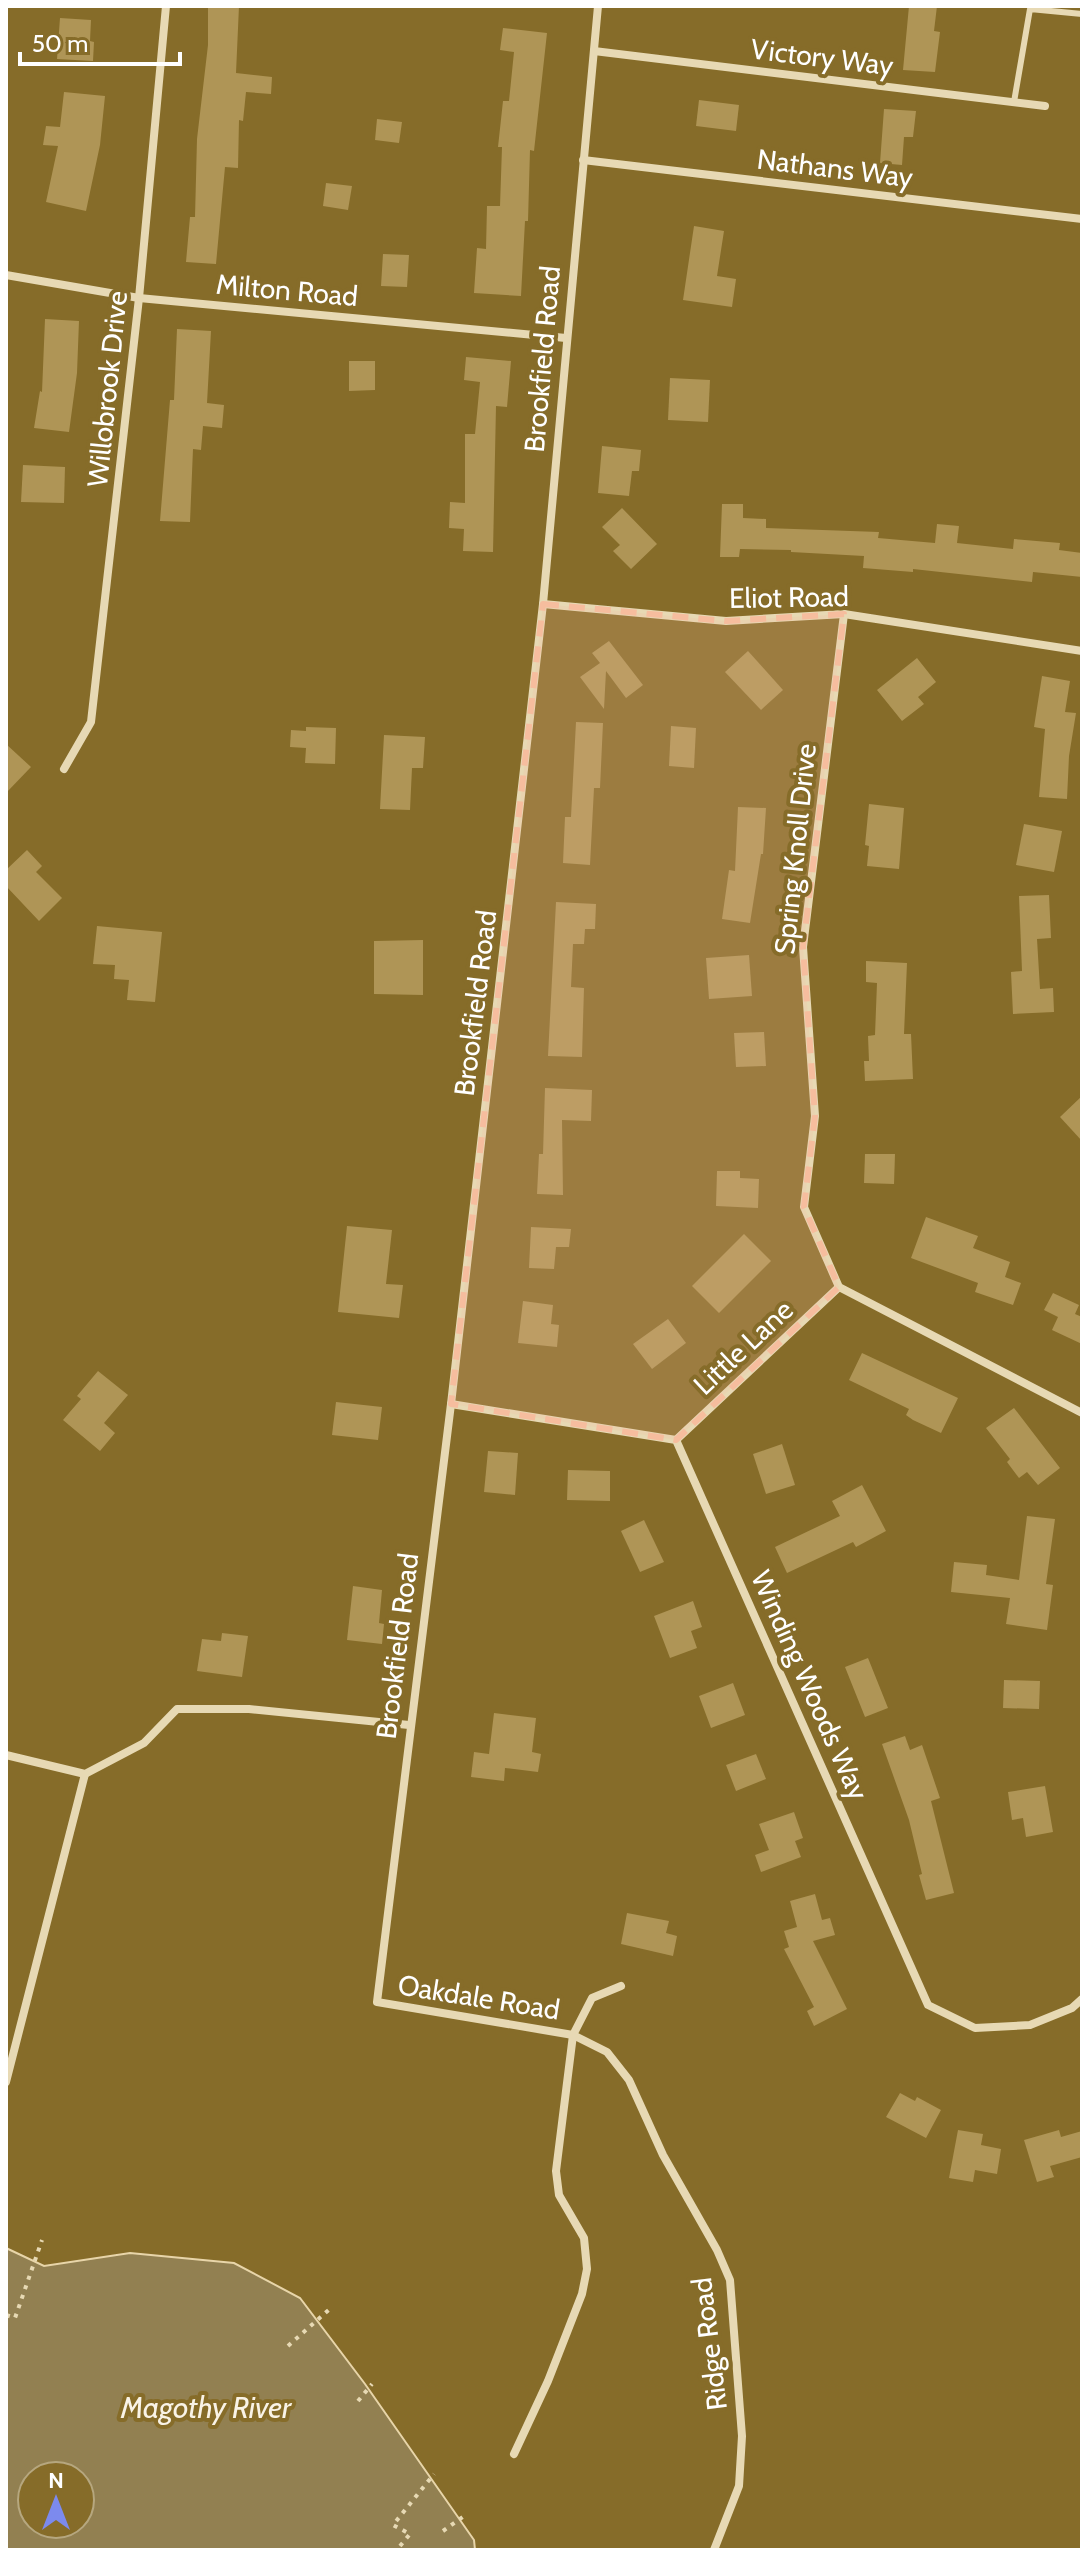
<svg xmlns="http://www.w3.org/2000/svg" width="1088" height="2556" viewBox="0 0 1088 2556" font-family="Cabin,sans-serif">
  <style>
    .water { fill: #928051; stroke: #e8d5a9; stroke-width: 2; fill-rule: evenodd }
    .building { fill: #af9556 }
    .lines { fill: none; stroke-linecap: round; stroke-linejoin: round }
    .path { stroke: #e7d9b4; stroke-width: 4; stroke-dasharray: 4 6; stroke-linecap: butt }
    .service { stroke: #e7d9b4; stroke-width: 6 }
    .minor { stroke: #e7d9b4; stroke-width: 8 }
    .marked { fill: #f6bd9e; fill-opacity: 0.2; stroke: #f6bd9e; stroke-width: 6; stroke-dasharray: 16 10; stroke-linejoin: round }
    .labels { text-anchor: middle; stroke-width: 8; stroke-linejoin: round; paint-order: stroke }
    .street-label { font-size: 28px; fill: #fff; stroke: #866c29 }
    .water-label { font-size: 30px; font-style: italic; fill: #f9f3e6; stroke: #866c29 }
  </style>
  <rect width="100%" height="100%" fill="#866c29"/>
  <path class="water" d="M6,2248l38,18 86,-13 104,10 66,35 65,86 109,156 1,10h-469zM32,2476h48v48h-48z"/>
  <g class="building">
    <polygon points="208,6 239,6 236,73 272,77 271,94 246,92 243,121 239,120 238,168 225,167 216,264 186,262 190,217 195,217 197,139 208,45"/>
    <polygon points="909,6 937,6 934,31 940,32 935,72 903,70"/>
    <polygon points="60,18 91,20 90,41 94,42 93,61 57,59"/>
    <polygon points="503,28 547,33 534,151 530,150 528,221 525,221 521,296 474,293 477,248 486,249 487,206 500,206 502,147 498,147 503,101 509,101 514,52 500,50"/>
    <polygon points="64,92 105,96 100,145 86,211 46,202 58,146 43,145 46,126 60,127"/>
    <polygon points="699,100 739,105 736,131 696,126"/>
    <polygon points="884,109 916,111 913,137 904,137 902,165 880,163"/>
    <polygon points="377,119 402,122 399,143 375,140"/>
    <polygon points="326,183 352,186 348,210 323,206"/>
    <polygon points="694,226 724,231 717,276 736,279 732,307 683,300"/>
    <polygon points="383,254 409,255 407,287 381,286"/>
    <polygon points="45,319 79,321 77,373 69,432 34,428 40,391 42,392"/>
    <polygon points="177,329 211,331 207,403 224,405 222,428 203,426 201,450 193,449 190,522 160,521 170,400 174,400"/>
    <polygon points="466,357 511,361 507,407 496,406 493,552 463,551 464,529 449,528 450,502 465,503 465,434 475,434 480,382 464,380"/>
    <polygon points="349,361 375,361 375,390 349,391"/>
    <polygon points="670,378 710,380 708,422 668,420"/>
    <polygon points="602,446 641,450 639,471 632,471 629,496 598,493"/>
    <polygon points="23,465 65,467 64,503 21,502"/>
    <polygon points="722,504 743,504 743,518 766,519 766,528 879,532 878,538 935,543 937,524 959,526 957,543 1013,549 1014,539 1060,543 1059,550 1082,553 1082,577 1033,572 1032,582 913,569 913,572 863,568 864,556 791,552 791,550 740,549 739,557 720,557"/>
    <polygon points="622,508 657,544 631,569 613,551 620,545 602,527"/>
    <polygon points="609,641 643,685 626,698 606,671 604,709 580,677 600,663 592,653"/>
    <polygon points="748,651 783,690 761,710 725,672"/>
    <polygon points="917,658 936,682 918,697 924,704 902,721 877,690"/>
    <polygon points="1042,676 1070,681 1065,712 1076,713 1069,756 1067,799 1039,797 1045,729 1034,727"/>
    <polygon points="576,722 603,723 600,788 594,788 590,865 563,863 565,817 571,817"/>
    <polygon points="671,726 696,728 694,768 669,766"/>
    <polygon points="306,727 336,728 335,764 305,763 306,748 290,747 291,730 306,731"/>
    <polygon points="384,735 425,737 423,768 412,768 410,810 380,809"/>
    <polygon points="6,744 31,767 6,793"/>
    <polygon points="869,804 904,808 899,869 867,866 869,846 865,845"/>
    <polygon points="738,807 766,808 763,854 761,854 750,923 722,919 729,870 735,871"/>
    <polygon points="1024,824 1062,831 1054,872 1016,865"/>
    <polygon points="27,850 42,866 36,872 62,898 39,921 6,886 6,870"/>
    <polygon points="1049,895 1051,938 1037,939 1040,989 1053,988 1054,1012 1013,1014 1011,972 1022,971 1019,896"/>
    <polygon points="556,902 596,904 595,929 585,929 584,944 573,944 571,987 584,988 582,1057 548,1056"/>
    <polygon points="97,926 162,932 155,1002 127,1000 129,980 114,979 115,965 93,964"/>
    <polygon points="423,940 423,995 374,994 374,941"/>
    <polygon points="749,955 752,996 709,999 706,958"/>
    <polygon points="866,961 907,963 904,1034 911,1034 913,1079 865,1081 864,1061 869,1061 868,1036 875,1035 877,983 866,982"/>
    <polygon points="764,1032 766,1066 736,1067 734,1033"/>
    <polygon points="545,1088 592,1090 591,1121 562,1120 563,1195 537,1194 539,1154 543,1154"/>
    <polygon points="1082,1096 1082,1141 1060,1117"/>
    <polygon points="865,1154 895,1154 894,1184 864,1183"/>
    <polygon points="717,1171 740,1171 740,1178 759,1179 758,1208 716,1206"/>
    <polygon points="926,1217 978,1236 973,1248 1010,1262 1005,1277 1021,1283 1013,1305 975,1292 978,1283 911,1258"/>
    <polygon points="347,1226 392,1230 386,1284 403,1285 399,1318 338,1312"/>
    <polygon points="531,1227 571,1229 569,1247 556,1247 554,1269 529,1268"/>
    <polygon points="744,1234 771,1261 719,1313 692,1286"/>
    <polygon points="1053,1293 1079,1305 1075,1314 1082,1317 1082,1344 1052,1330 1058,1317 1044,1310"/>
    <polygon points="523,1301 553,1305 551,1324 559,1325 557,1347 518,1343"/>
    <polygon points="668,1319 686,1343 652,1369 633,1344"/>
    <polygon points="862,1353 958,1398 941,1433 913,1420 906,1415 909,1409 849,1380"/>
    <polygon points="98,1371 128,1395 104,1423 115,1433 100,1451 63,1420 81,1399 77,1396"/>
    <polygon points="336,1402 382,1407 378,1440 332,1435"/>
    <polygon points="1014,1408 1060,1468 1038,1485 1027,1472 1019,1478 1007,1462 1010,1459 986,1428"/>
    <polygon points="782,1444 795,1485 766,1494 753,1454"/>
    <polygon points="488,1451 518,1453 515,1495 484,1492"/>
    <polygon points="568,1470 610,1471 610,1501 567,1500"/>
    <polygon points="862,1485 886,1531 856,1547 853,1542 787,1573 775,1547 840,1516 832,1501"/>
    <polygon points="1027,1516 1055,1519 1046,1584 1053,1585 1047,1630 1006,1624 1010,1598 951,1592 954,1562 987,1565 986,1575 1019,1580"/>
    <polygon points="644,1520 664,1562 640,1572 621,1531"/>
    <polygon points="353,1586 382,1590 379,1623 384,1624 382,1644 347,1640"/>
    <polygon points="693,1601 702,1627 691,1631 697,1648 670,1658 654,1616"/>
    <polygon points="222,1633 248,1636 242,1677 197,1671 202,1639 221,1641"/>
    <polygon points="868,1658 888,1708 865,1717 845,1667"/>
    <polygon points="1004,1680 1040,1681 1039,1709 1003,1708"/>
    <polygon points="733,1683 745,1715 711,1728 699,1696"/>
    <polygon points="494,1713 536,1718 532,1752 541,1754 538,1772 505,1768 504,1781 471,1777 474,1752 489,1754"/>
    <polygon points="905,1736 910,1750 922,1745 940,1798 931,1801 954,1893 926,1900 919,1875 922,1874 909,1820 882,1744"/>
    <polygon points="756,1754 766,1779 736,1791 726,1765"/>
    <polygon points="1045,1786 1053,1832 1026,1837 1023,1818 1012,1820 1008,1792"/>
    <polygon points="794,1812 803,1838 795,1841 801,1857 761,1872 755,1855 769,1850 759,1824"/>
    <polygon points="815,1894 822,1920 830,1918 835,1935 813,1941 847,2009 814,2026 807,2011 814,2007 784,1949 789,1947 784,1931 797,1927 790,1901"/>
    <polygon points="627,1913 669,1921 666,1933 677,1936 673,1956 621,1944"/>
    <polygon points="900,2093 915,2101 917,2097 941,2110 926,2138 886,2117"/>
    <polygon points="958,2130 983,2134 981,2145 1001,2149 997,2174 975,2170 973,2182 949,2178"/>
    <polygon points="1059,2130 1061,2137 1082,2131 1082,2157 1050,2166 1054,2177 1037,2182 1024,2140"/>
  </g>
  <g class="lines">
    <g class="path">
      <polyline points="6,2315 15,2318 42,2240"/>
      <polyline points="288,2346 332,2307"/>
      <polyline points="358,2401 372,2384"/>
      <polyline points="443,2531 464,2516"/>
      <polyline points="400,2546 410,2534 393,2525 434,2474"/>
    </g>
    <polyline class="service" points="1014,102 1030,9 1082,14"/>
    <g class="minor">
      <polyline points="598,6 543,604 451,1404 377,2002 573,2035 607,2052 629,2080 663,2155 717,2250 730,2280 742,2436 739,2486 714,2550"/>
      <polyline points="594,51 1045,106"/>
      <polyline points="583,160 1082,219"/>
      <polyline points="6,275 139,298 566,338"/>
      <polyline points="543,604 726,621 844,614 1082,651"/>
      <polyline points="844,614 803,947 815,1116 804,1207 839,1287 1082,1413"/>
      <polyline points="64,769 91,722 139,298 166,6"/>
      <polyline points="451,1404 676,1440 928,2005 975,2028 1030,2025 1072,2008 1082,1999"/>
      <polyline points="676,1440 839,1287"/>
      <polyline points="6,1755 85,1774 144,1743 177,1709 249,1709 409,1725"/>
      <polyline points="6,2082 85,1774"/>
      <polyline points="514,2454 548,2381 582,2294 587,2269 584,2238 559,2195 556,2171 573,2035 592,1998 621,1986"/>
    </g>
  </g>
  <path class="marked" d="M543,604l183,17 118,-7 -41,333 12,169 -11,91 35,80 -163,153 -225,-36z"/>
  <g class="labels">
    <g class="street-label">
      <text transform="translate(822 57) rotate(7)" y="10">Victory Way</text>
      <text transform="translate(835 168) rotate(7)" y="10">Nathans Way</text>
      <text transform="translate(287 290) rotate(5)" y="10">Milton Road</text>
      <text transform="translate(542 359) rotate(-85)" y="10">Brookfield Road</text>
      <text transform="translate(107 389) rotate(-84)" y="10">Willobrook Drive</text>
      <text transform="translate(789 597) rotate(-1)" y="10">Eliot Road</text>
      <text transform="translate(795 849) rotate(-84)" y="10">Spring Knoll Drive</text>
      <text transform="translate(475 1003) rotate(-83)" y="10">Brookfield Road</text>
      <text transform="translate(743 1347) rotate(-43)" y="10">Little Lane</text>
      <text transform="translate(397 1646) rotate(-83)" y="10">Brookfield Road</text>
      <text transform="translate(810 1685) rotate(66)" y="10">Winding Woods Way</text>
      <text transform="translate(479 1997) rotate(9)" y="10">Oakdale Road</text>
      <text transform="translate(709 2344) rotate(-97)" y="10">Ridge Road</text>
    </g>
    <g class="water-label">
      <text x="206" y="2418">Magothy River</text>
    </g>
  </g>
  <rect width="1088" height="2556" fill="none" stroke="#ffffff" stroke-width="16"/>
  <g transform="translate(56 2500)"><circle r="38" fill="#866c29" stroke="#b6a77f" stroke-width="2"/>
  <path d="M0-6L14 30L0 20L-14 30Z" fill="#7c8aee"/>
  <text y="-12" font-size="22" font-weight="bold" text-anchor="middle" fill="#ffffff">N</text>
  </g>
  <path d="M20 52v12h160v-12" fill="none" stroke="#ffffff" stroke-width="4"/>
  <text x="32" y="52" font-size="24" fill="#ffffff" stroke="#866c29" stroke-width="6" paint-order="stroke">50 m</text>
</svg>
